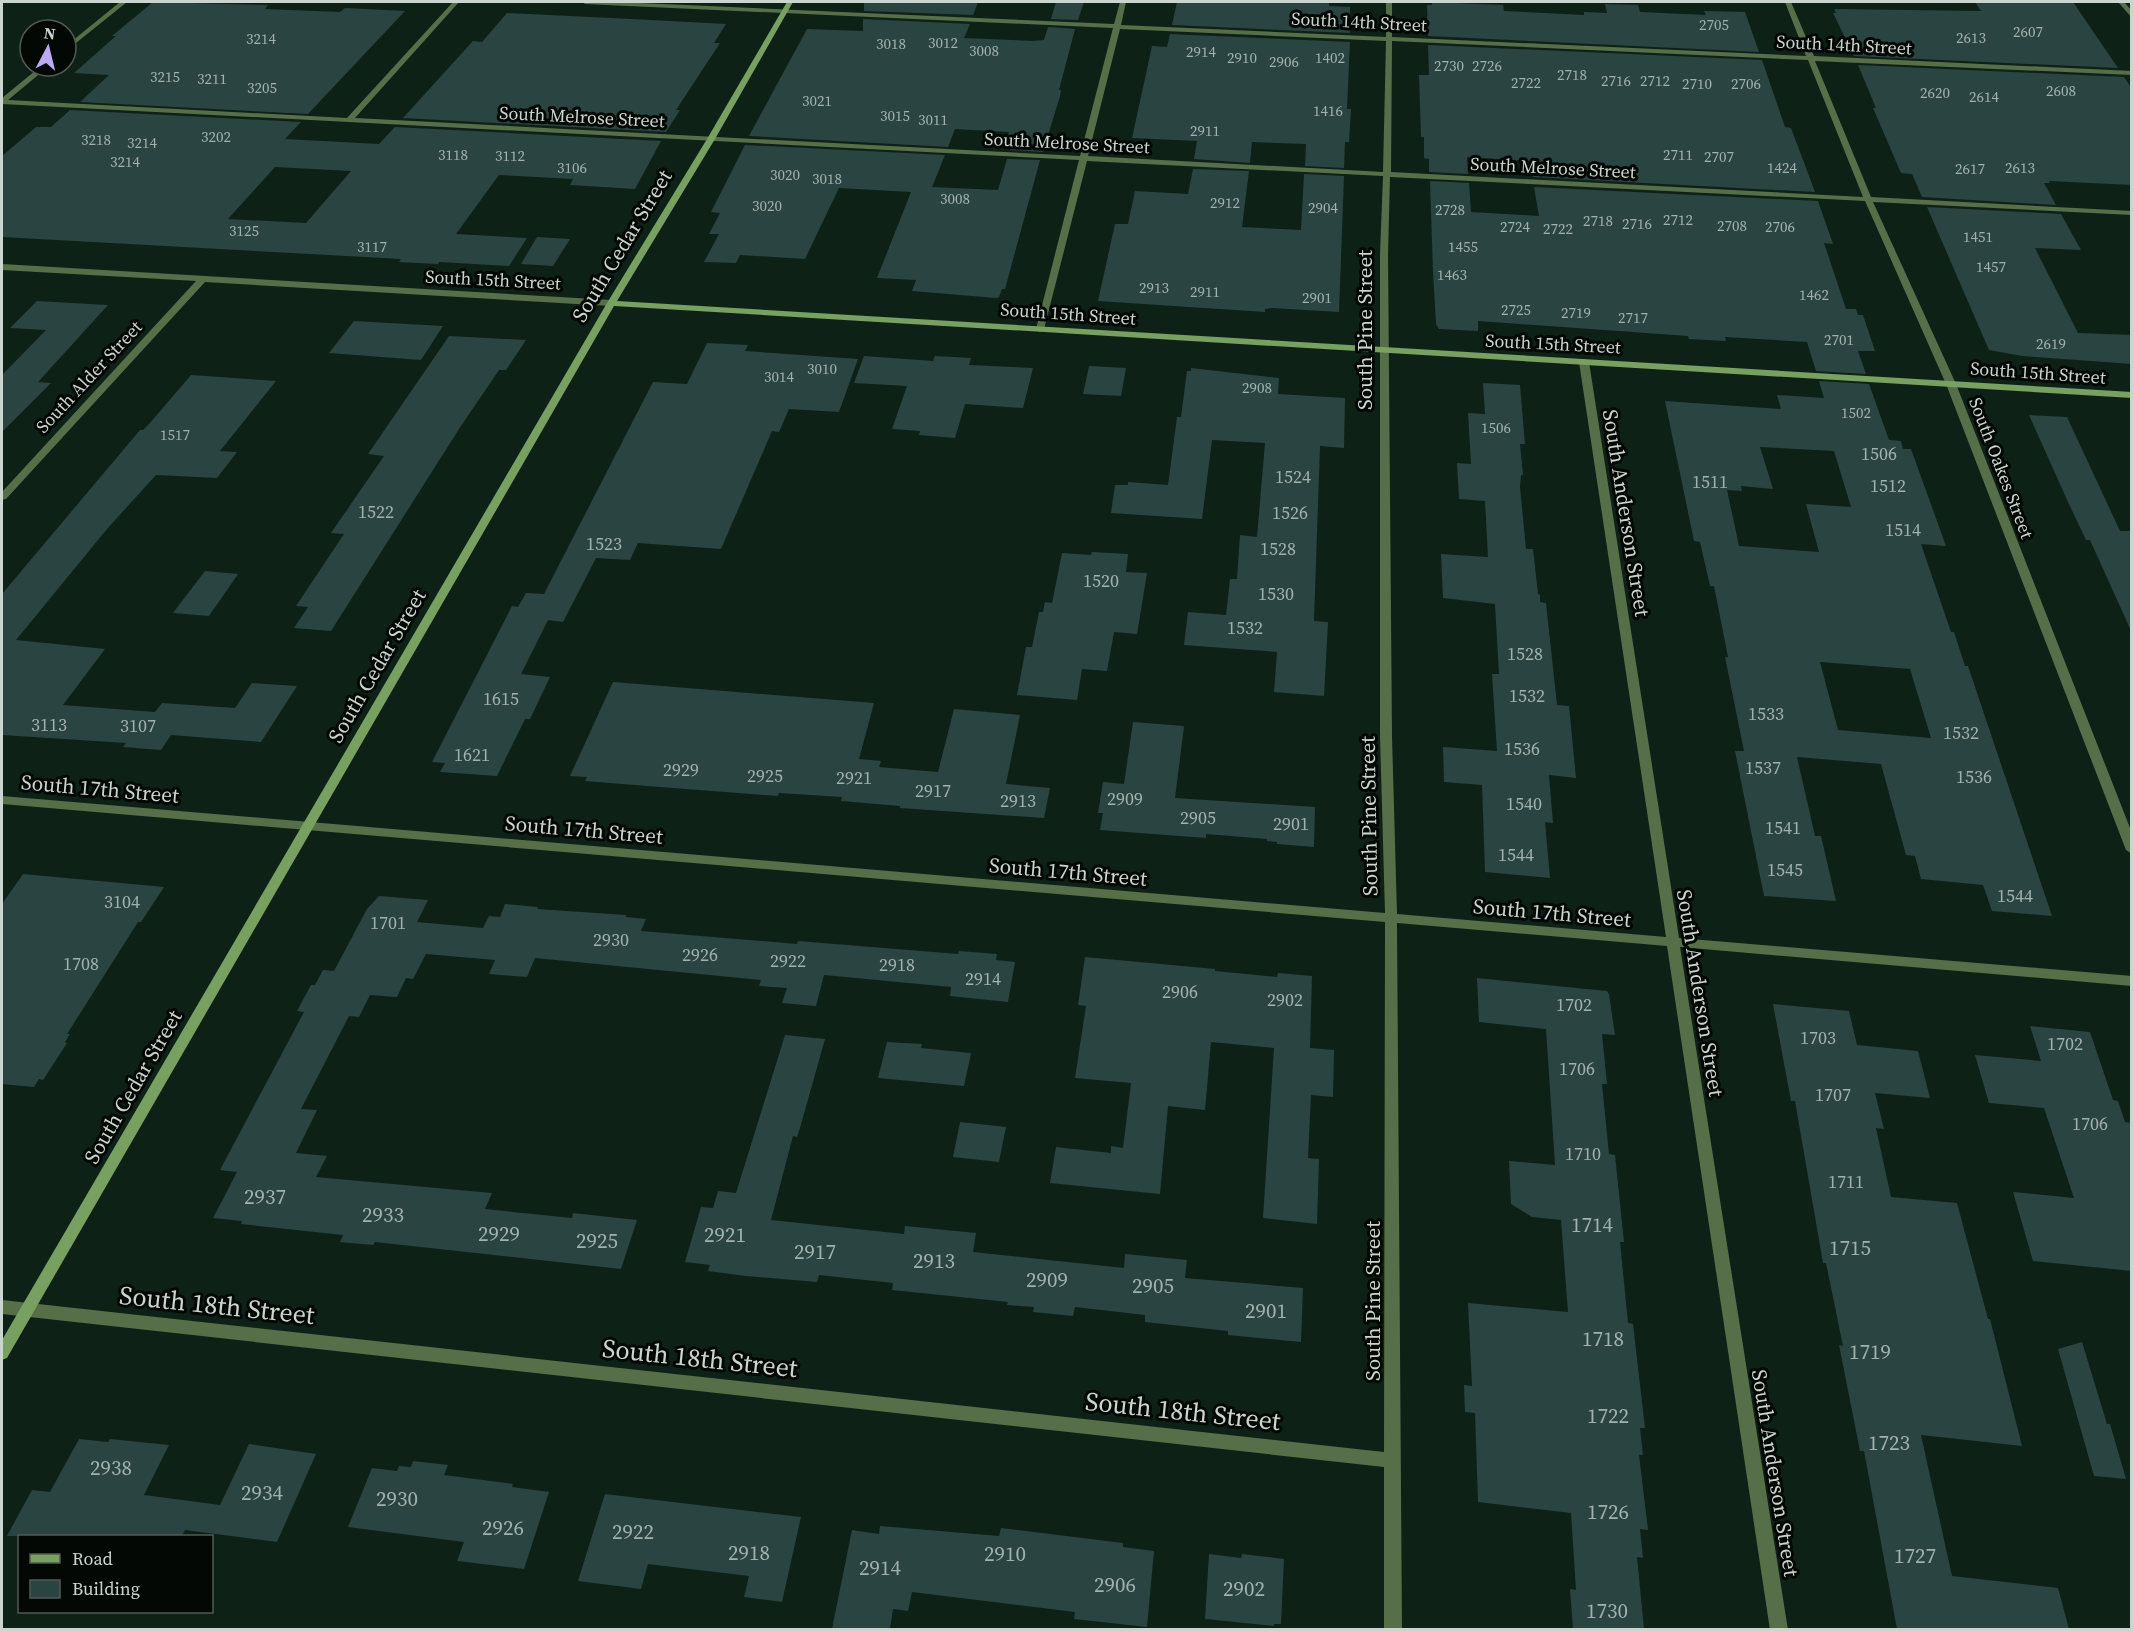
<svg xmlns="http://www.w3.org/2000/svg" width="2133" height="1631" viewBox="0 0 2133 1631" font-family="'Source Serif 4',serif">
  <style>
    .building { fill: #2a4442; fill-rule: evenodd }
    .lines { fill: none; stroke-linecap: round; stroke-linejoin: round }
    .street { fill: #576f49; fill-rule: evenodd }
    .secondary { fill: #78a061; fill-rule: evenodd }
    .labels { text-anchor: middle; stroke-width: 6; stroke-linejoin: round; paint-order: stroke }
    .far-number-label { font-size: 15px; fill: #a1b1ab }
    .far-street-label { font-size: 18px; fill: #c9d5ce; stroke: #030805 }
    .number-label { font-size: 18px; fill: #a1b1ab }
    .street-label { font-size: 21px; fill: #c9d5ce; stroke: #030805 }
    .near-number-label { font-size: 21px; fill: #a1b1ab }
    .near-street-label { font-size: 26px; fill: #c9d5ce; stroke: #030805 }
  </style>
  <rect width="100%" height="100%" fill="#0d2117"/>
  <g class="building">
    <polygon points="153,2 268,5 265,9 340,12 345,8 405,11 308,114 80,102 109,75 74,73 116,36 112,36"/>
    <polygon points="864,2 978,2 973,15 864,11"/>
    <polygon points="1056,2 1084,2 1078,20 1051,19"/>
    <polygon points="1177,2 1329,2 1329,6 1350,7 1350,33 1172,25"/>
    <polygon points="1432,2 1503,5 1504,11 1584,15 1584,12 1607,13 1605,4 1638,5 1640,12 1706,15 1704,11 1745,12 1759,52 1428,36 1427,5 1432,5"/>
    <polygon points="1975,2 2073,2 2118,68 1854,56 1833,13 1836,13 1834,9 1981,11"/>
    <polygon points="507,13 632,19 726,24 714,43 720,43 676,110 680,110 666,132 403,118 473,41 482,42"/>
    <polygon points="863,19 970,24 964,38 1033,41 1044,40 1048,27 1075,29 1059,90 1061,90 1060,96 1043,152 1010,150 1014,136 1008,136 1009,132 955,129 948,147 749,136 807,29 863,31"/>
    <polygon points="1170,34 1350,42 1347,109 1351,109 1349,142 1345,142 1344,168 1305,166 1306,144 1252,142 1250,163 1194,159 1197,141 1132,138 1152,46 1167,47"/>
    <polygon points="1428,45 1762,60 1785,127 1791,128 1815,192 1533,177 1530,161 1467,157 1468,174 1429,172 1429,159 1424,158 1424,137 1421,137 1419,75 1429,75"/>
    <polygon points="1858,65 2124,77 2132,89 2132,185 2049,181 2050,183 2044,183 2056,205 1922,197 1912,174 1901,173 1873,108 1876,108"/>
    <path d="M70,110l231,12 -16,17 94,5 16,-17 266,14 -26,48 -65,-4 3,-6 -74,-4 -43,59 71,4 -18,28 -70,-4 -1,2 -39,-2 2,-3 -399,-22v-81l34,-29h15zM275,167l76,4 -45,52 -78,-4z"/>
    <polygon points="745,145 945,155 932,187 998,190 1007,159 1040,160 1005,289 1002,289 999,297 996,298 912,291 916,280 877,278 911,192 839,188 805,259 740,255 736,263 704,262 719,234 709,234 720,213 711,212"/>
    <polygon points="1193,169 1249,171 1242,227 1301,230 1304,174 1344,176 1339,312 1272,308 1265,309 1265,312 1098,301 1115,224 1128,224 1135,191 1188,194"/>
    <polygon points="1430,181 1469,183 1471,212 1539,216 1534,187 1818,201 1833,244 1824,243 1846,309 1856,309 1858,315 1863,315 1875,351 1858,351 1866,374 1816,371 1807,342 1725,337 1726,341 1689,339 1688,336 1478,321 1478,331 1439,329 1436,324 1433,271"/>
    <polygon points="1927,207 2061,214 2081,250 2035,248 2078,333 2132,335 2132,364 2022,356 1989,350"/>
    <polygon points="537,237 570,239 553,266 521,264"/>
    <polygon points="37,301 108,305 38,382 51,383 2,432 2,375 46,330 10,328"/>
    <polygon points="354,321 443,326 421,360 329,353"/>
    <polygon points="449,336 526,340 506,370 499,370 459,429 331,631 294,628 308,607 296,606 344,534 331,533 384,456 368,454"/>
    <polygon points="707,343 748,345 745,351 858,359 839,412 789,409 779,432 772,431 721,549 638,543 630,560 596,558 563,622 548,620 521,674 550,677 530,719 525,719 497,776 440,772 445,763 432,762 512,606 518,607 526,593 544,594 653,382 687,384"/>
    <polygon points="864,356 933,361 935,356 971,358 969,365 1033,368 1023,408 965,404 955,438 919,435 920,431 892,429 907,386 854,383"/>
    <polygon points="1089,366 1126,368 1121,396 1083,394"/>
    <polygon points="1191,368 1279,378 1278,394 1345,398 1344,448 1320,446 1314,621 1328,622 1324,696 1274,692 1277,652 1184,645 1188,612 1226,615 1230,579 1237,579 1240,535 1257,537 1265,443 1212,440 1202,519 1111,513 1115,485 1128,485 1128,482 1168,485 1177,417 1181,417 1187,371 1191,371"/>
    <polygon points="191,375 276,381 220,451 237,452 217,478 156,475 107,529 16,640 105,649 63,705 155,712 162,703 235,708 252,683 297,686 261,742 171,735 161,750 123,747 126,743 2,735 2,594 140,430 143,430 150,423"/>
    <path d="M1819,381l50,3 20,56 12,1 2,8h8l35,97 -25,-2 30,88h3l11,34h3l84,250 -60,-5 -9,-26 -62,-6 -6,-23 -9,-1 -25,-91 -84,-7 18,79h6l15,65 -72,-5 -29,-145h9l-19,-94h3l-14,-71h-4l-10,-44 -6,-1 -29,-140 116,8 -4,-14 47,3zM1760,447l74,4 17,56 -45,-3 13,48 -80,-6 -12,-56 15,1 -1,-5 32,3zM1820,662l90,7 21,69 -93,-8z"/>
    <polygon points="1483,383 1520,385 1525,444 1520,444 1523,475 1521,475 1520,487 1526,549 1533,549 1538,594 1540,595 1540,602 1546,603 1557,705 1569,706 1576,778 1549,775 1553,823 1545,822 1550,878 1485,872 1482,785 1444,782 1443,747 1497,751 1492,674 1499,674 1495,604 1443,598 1441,554 1488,557 1485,501 1459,499 1457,463 1471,464 1468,413 1485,414"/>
    <polygon points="2029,415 2067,417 2120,531 2132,531 2132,633 2090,540 2086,540 2068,502"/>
    <polygon points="1092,552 1128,554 1126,572 1147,573 1137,634 1114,632 1107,671 1082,669 1077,700 1017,695 1026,647 1032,647 1039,612 1043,612 1045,602 1052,603 1062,553 1091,555"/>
    <polygon points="205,571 238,574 209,616 173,613"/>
    <polygon points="613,682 874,703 859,759 881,761 879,767 938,772 954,709 1020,715 1006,784 1050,788 1044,818 900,808 900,806 841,801 842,797 779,793 778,796 647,786 585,781 587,777 570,776"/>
    <polygon points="1133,722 1184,726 1175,798 1315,807 1314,847 1277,844 1277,842 1267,841 1267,839 1206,834 1206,838 1100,830 1103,813 1098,813 1103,782 1124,784"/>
    <polygon points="23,874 164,887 141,922 138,922 67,1034 70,1034 65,1042 67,1043 43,1080 39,1079 34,1087 2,1084 2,904"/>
    <polygon points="379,896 428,900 417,922 483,928 489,916 500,917 505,904 538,907 537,909 626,915 626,917 646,919 641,931 797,944 798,941 958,954 959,951 997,954 996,960 1015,962 1008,1002 950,996 951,987 824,975 816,1006 782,1003 787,988 759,986 761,980 535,958 527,977 489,974 495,960 426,954 413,979 406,978 397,997 370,995 359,1017 349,1016 301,1109 317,1110 296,1153 327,1156 316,1177 492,1193 485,1209 572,1218 573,1213 637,1220 621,1269 375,1242 373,1245 340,1242 343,1235 241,1224 242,1221 213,1218 237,1172 220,1170 304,1012 297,1011 311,985 315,985 323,970 334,971 367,909"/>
    <polygon points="1085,957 1215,969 1215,971 1277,977 1278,973 1312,976 1310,1048 1334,1050 1333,1097 1311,1095 1308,1158 1319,1159 1317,1224 1263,1218 1274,1048 1211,1042 1205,1110 1168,1106 1160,1194 1050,1183 1056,1147 1111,1153 1111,1146 1123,1148 1131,1083 1075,1078 1086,1006 1078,1005"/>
    <polygon points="1477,978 1607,991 1609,994 1615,1035 1602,1034 1607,1084 1602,1084 1609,1154 1615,1155 1624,1242 1620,1242 1628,1323 1633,1324 1645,1428 1640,1428 1643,1455 1639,1455 1648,1530 1640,1529 1643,1558 1637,1557 1644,1629 1573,1629 1570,1589 1576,1590 1571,1513 1478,1502 1475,1413 1465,1412 1464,1385 1472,1386 1468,1303 1568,1312 1561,1220 1532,1217 1511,1204 1509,1161 1555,1165 1546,1029 1479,1022"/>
    <polygon points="1773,1004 1849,1011 1857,1045 1918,1051 1930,1098 1875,1093 1884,1129 1876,1128 1891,1197 1957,1203 1988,1319 1990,1319 2022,1446 1921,1435 1952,1576 2058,1588 2069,1629 1897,1629 1864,1451 1860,1451 1839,1345 1843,1346 1826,1263 1823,1263 1795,1101 1791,1101"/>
    <polygon points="2030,1026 2090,1032 2113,1100 2118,1101 2125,1122 2132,1123 2132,1271 2033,1261 2013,1192 2074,1198 2044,1108 1989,1103 1975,1055 2041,1061"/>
    <polygon points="785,1035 825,1039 800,1128 797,1137 793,1136 771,1220 904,1234 905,1226 976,1233 973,1252 1124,1268 1125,1254 1187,1260 1185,1278 1303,1288 1301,1342 1228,1335 1228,1331 1145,1322 1145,1315 1075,1307 1073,1316 1033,1312 1034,1307 1007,1305 1008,1302 892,1290 893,1283 819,1275 817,1282 746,1276 708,1271 710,1265 685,1262 701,1207 713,1208 718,1191 736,1193"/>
    <polygon points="887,1042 922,1044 921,1048 971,1053 964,1086 878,1078"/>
    <polygon points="960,1122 1006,1127 999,1162 953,1157"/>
    <polygon points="2082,1342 2107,1424 2110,1424 2126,1479 2094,1476 2058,1349"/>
    <polygon points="79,1439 108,1442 110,1439 169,1445 144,1495 220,1505 249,1444 316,1454 277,1542 185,1530 182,1536 7,1536 32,1490 50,1492"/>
    <polygon points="413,1461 448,1465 444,1475 513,1484 512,1487 549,1492 524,1569 457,1561 464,1542 348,1527 372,1468 397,1471 399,1466 411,1467"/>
    <polygon points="605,1494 801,1517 782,1602 744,1597 749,1576 648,1564 641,1589 578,1581"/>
    <polygon points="880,1526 999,1536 1001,1528 1123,1543 1123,1547 1154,1551 1147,1627 1074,1619 1075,1612 912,1592 908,1611 893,1609 890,1629 832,1629 852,1530 879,1534"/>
    <polygon points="1209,1554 1241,1558 1242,1554 1284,1559 1281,1624 1274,1624 1274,1626 1205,1619"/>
  </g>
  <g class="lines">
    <g class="street">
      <polygon points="120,2 127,2 66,51 66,46"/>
      <path d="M453,2h6l-104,116 725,38 33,-128 -528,-24 -3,-2h36l496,22 6,-22h6l-5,23 265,12v-35h6v35l414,19 -21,-54h6l23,54 318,15v4l-317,-14 56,136 261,14v4l-259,-13 83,182 176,449v21l-6,-4 -180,-466 -81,-183 -475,-24 -2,77 4,482 5,178 269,23 -87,-575 5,-3 5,3 90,576 453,38v10l-452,-39 108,683h-18l-103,-684 -270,-23 5,707h-18v-163l-1382,-153v-14l1382,152 1,-530 -1383,-118v-8l1383,117 -5,-177v-482l3,-78 -296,-15 -43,168 -4,3 -4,-3 43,-169 -1077,-56v-6l39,-32h8l-41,34 339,18zM1120,29l266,12 -3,131 -295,-16zM1392,41l416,19 55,137 -472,-25z"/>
      <polygon points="2118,2 2124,2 2132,11 2132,18"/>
      <polygon points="2,264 611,300 615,303 611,306 205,282 6,499 2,500 2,492 196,281 2,270"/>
    </g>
    <polygon class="secondary" points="787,2 793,2 715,139 617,301 2132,392 2132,398 614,306 7,1358 2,1360 2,1340 607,303 707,139"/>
  </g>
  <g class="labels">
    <g class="far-number-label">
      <text x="1714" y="30">2705</text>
      <text x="2028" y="37">2607</text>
      <text x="1971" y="43">2613</text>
      <text x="261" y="44">3214</text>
      <text x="943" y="48">3012</text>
      <text x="891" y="49">3018</text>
      <text x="984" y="56">3008</text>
      <text x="1201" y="57">2914</text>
      <text x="1242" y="63">2910</text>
      <text x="1330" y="63">1402</text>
      <text x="1284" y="67">2906</text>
      <text x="1449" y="71">2730</text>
      <text x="1487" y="71">2726</text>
      <text x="1572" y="80">2718</text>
      <text x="165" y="82">3215</text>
      <text x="212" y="84">3211</text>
      <text x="1616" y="86">2716</text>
      <text x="1655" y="86">2712</text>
      <text x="1526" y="88">2722</text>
      <text x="1697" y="89">2710</text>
      <text x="1746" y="89">2706</text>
      <text x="262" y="93">3205</text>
      <text x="2061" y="96">2608</text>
      <text x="1935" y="98">2620</text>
      <text x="1984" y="102">2614</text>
      <text x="817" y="106">3021</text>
      <text x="1328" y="116">1416</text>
      <text x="895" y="121">3015</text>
      <text x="933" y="125">3011</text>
      <text x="1205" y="136">2911</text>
      <text x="216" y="142">3202</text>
      <text x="96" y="145">3218</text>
      <text x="142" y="148">3214</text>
      <text x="453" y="160">3118</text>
      <text x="1678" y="160">2711</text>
      <text x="510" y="161">3112</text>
      <text x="1719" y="162">2707</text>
      <text x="125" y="167">3214</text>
      <text x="572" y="173">3106</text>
      <text x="1782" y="173">1424</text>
      <text x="2020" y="173">2613</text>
      <text x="1970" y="174">2617</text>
      <text x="785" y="180">3020</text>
      <text x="827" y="184">3018</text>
      <text x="955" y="204">3008</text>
      <text x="1225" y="208">2912</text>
      <text x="767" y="211">3020</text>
      <text x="1323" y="213">2904</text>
      <text x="1450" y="215">2728</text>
      <text x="1678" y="225">2712</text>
      <text x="1598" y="226">2718</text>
      <text x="1637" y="229">2716</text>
      <text x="1732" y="231">2708</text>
      <text x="1515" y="232">2724</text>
      <text x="1780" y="232">2706</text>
      <text x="1558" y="234">2722</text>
      <text x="244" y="236">3125</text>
      <text x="1978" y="242">1451</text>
      <text x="372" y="252">3117</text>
      <text x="1463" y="252">1455</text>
      <text x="1991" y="272">1457</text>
      <text x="1452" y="280">1463</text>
      <text x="1154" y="293">2913</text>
      <text x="1205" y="297">2911</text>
      <text x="1814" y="300">1462</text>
      <text x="1317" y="303">2901</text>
      <text x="1516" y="315">2725</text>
      <text x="1576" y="318">2719</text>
      <text x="1633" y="323">2717</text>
      <text x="1839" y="345">2701</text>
      <text x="2051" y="349">2619</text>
      <text x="822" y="374">3010</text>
      <text x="779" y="382">3014</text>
      <text x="1257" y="393">2908</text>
      <text x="1856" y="418">1502</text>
      <text x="1496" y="433">1506</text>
      <text x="175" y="440">1517</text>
    </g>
    <g class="far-street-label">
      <text transform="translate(1359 22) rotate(3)" y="6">South 14th Street</text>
      <text transform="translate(1844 45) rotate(3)" y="6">South 14th Street</text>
      <text transform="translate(582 117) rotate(3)" y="6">South Melrose Street</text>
      <text transform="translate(1067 143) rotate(3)" y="6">South Melrose Street</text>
      <text transform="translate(1553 168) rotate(3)" y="6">South Melrose Street</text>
      <text transform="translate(493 280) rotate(3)" y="6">South 15th Street</text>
      <text transform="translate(1068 314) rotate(4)" y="6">South 15th Street</text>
      <text transform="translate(1553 344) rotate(3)" y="6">South 15th Street</text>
      <text transform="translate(2038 373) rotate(4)" y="6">South 15th Street</text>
      <text transform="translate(89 377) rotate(-47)" y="6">South Alder Street</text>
      <text transform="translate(2001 468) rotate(69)" y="6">South Oakes Street</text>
    </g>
    <g class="number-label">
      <text x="1879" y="460">1506</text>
      <text x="1293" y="483">1524</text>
      <text x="1710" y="488">1511</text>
      <text x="1888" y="492">1512</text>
      <text x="376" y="518">1522</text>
      <text x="1290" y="519">1526</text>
      <text x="1903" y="536">1514</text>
      <text x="604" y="550">1523</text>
      <text x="1278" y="555">1528</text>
      <text x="1101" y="587">1520</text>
      <text x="1276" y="600">1530</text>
      <text x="1245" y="634">1532</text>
      <text x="1525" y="660">1528</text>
      <text x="1527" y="702">1532</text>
      <text x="501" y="705">1615</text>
      <text x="1766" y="720">1533</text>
      <text x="49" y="731">3113</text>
      <text x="138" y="732">3107</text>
      <text x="1961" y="739">1532</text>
      <text x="1522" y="755">1536</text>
      <text x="472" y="761">1621</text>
      <text x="1763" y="774">1537</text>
      <text x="681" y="776">2929</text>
      <text x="765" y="782">2925</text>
      <text x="1974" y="783">1536</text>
      <text x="854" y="784">2921</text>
      <text x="933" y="797">2917</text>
      <text x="1125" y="805">2909</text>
      <text x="1018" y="807">2913</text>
      <text x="1524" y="810">1540</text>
      <text x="1198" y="824">2905</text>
      <text x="1291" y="830">2901</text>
      <text x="1783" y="834">1541</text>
      <text x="1516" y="861">1544</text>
      <text x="1785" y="876">1545</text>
      <text x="2015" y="902">1544</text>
      <text x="122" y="908">3104</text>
      <text x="388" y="929">1701</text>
      <text x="611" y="946">2930</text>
      <text x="700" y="961">2926</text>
      <text x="788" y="967">2922</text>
      <text x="81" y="970">1708</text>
      <text x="897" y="971">2918</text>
      <text x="983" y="985">2914</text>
      <text x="1180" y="998">2906</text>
      <text x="1285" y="1006">2902</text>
      <text x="1574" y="1011">1702</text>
      <text x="1818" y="1044">1703</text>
      <text x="2065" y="1050">1702</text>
      <text x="1577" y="1075">1706</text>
      <text x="1833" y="1101">1707</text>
      <text x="2090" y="1130">1706</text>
      <text x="1583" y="1160">1710</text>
      <text x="1846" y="1188">1711</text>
    </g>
    <g class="street-label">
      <text transform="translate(622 246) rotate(-59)" y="7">South Cedar Street</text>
      <text transform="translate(1365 330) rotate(-90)" y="7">South Pine Street</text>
      <text transform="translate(1626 513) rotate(81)" y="7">South Anderson Street</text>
      <text transform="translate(377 666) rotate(-60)" y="7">South Cedar Street</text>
      <text transform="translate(100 789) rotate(5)" y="7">South 17th Street</text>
      <text transform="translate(1369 816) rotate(-91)" y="7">South Pine Street</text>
      <text transform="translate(584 830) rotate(5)" y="7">South 17th Street</text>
      <text transform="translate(1068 872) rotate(5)" y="7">South 17th Street</text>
      <text transform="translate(1552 913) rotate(5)" y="7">South 17th Street</text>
      <text transform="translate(1700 993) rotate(81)" y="7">South Anderson Street</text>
      <text transform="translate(133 1087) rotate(-60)" y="7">South Cedar Street</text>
      <text transform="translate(1373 1301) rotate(-90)" y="7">South Pine Street</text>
      <text transform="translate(1775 1473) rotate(81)" y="7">South Anderson Street</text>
    </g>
    <g class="near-number-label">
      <text x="265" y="1204">2937</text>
      <text x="383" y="1222">2933</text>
      <text x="1592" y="1232">1714</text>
      <text x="499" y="1241">2929</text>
      <text x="725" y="1242">2921</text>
      <text x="597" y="1248">2925</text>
      <text x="1850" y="1255">1715</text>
      <text x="815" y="1259">2917</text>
      <text x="934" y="1268">2913</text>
      <text x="1047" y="1287">2909</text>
      <text x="1153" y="1293">2905</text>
      <text x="1266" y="1318">2901</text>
      <text x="1603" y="1346">1718</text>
      <text x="1870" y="1359">1719</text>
      <text x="1608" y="1423">1722</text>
      <text x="1889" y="1450">1723</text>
      <text x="111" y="1475">2938</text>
      <text x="262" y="1500">2934</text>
      <text x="397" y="1506">2930</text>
      <text x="1608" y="1519">1726</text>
      <text x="503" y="1535">2926</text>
      <text x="633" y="1539">2922</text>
      <text x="749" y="1560">2918</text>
      <text x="1005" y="1561">2910</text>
      <text x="1915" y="1563">1727</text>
      <text x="880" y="1575">2914</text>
      <text x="1115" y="1592">2906</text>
      <text x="1244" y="1596">2902</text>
      <text x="1607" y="1618">1730</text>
    </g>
    <g class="near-street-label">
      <text transform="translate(217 1305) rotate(6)" y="9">South 18th Street</text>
      <text transform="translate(700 1358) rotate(6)" y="9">South 18th Street</text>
      <text transform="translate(1183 1411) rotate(6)" y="9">South 18th Street</text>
    </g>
  </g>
  <rect width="2133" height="1631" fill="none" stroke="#c9d5ce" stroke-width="6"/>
  <rect x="18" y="1535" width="195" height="78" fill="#030805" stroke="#525a55" stroke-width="1.5"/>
  <rect x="30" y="1554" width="30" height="9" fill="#78a061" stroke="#525a55" stroke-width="1.5"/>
  <text x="72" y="1565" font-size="18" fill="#c9d5ce">Road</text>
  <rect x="30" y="1580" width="30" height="18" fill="#2a4442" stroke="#525a55" stroke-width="1.5"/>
  <text x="72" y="1595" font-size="18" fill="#c9d5ce">Building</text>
  <g transform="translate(48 48) rotate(7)"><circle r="28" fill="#030805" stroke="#525a55" stroke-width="1.5"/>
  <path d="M0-4.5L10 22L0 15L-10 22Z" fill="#bea9f4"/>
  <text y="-9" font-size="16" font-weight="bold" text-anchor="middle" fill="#c9d5ce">N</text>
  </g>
</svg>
